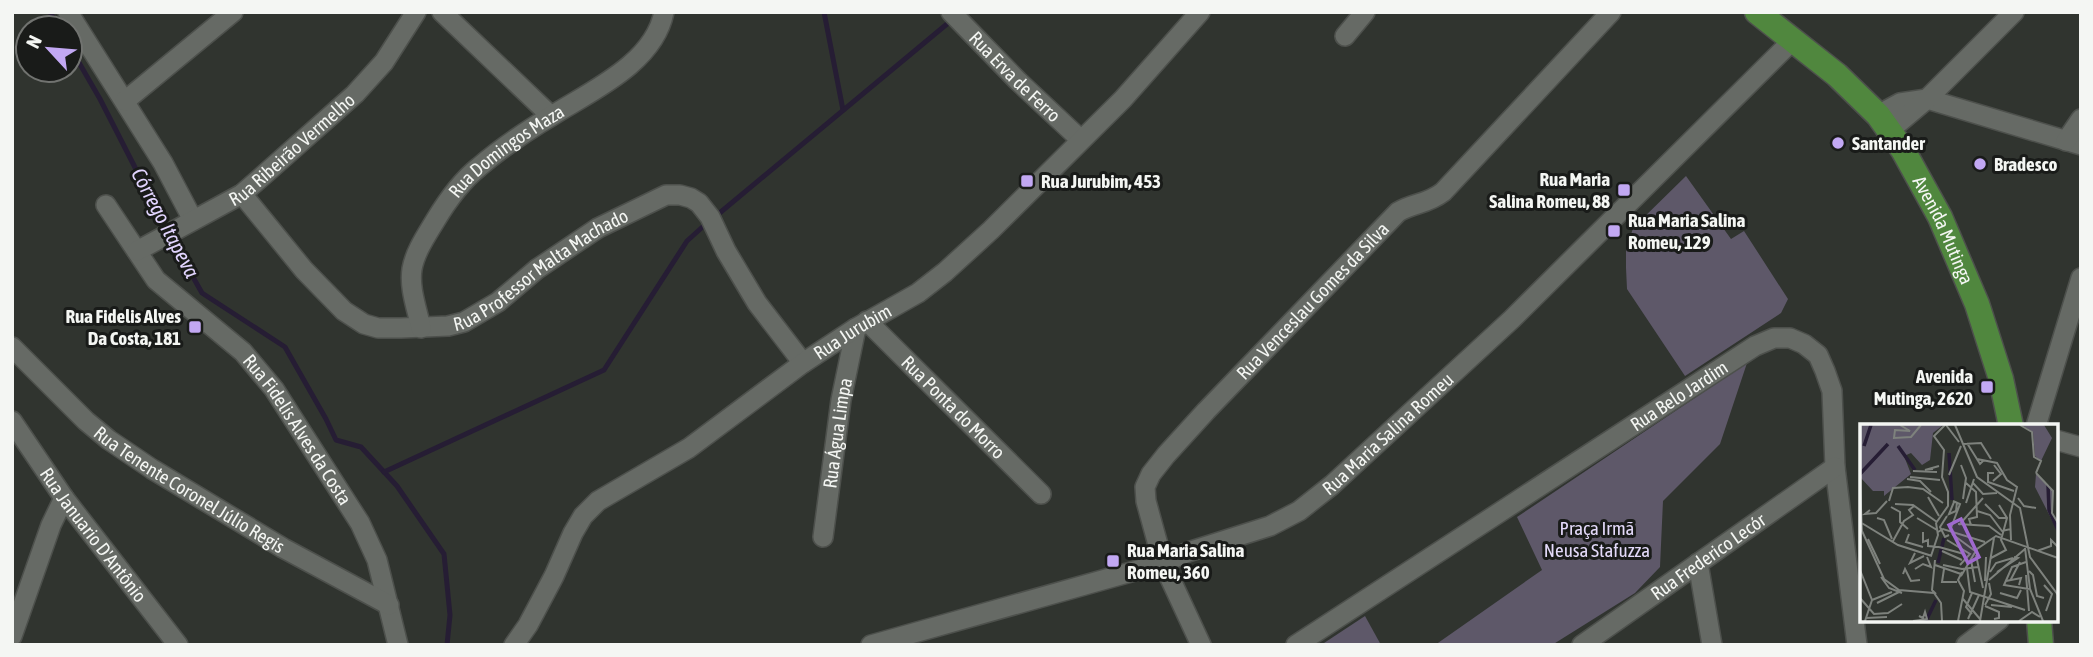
<svg xmlns="http://www.w3.org/2000/svg" width="2093" height="657" viewBox="0 0 2093 657" font-family="'Asap Condensed',sans-serif">
  <style>
    .green { fill: #5e5869 }
    .lines { fill: none; stroke-linecap: round; stroke-linejoin: round }
    .stream { stroke: #261d34; stroke-width: 5 }
    .minor-casing { stroke: #4d504c; stroke-width: 22 }
    .major-casing { stroke: #4d504c; stroke-width: 27 }
    .minor { stroke: #666a65; stroke-width: 19 }
    .major { stroke: #50873e; stroke-width: 24 }
    .poi-dot { fill: #c2a8f3; stroke: #191b19; stroke-width: 2.5 }
    .labels { text-anchor: middle; stroke-width: 6; stroke-linejoin: round; paint-order: stroke }
    .street-label { font-size: 19px; fill: #f4f6f3; stroke: #191b19 }
    .poi-label { font-size: 19px; font-weight: bold; fill: #f4f6f3; stroke: #191b19; text-anchor: start }
    .park-label { font-size: 19px; fill: #e3d9f9; stroke: #191b19 }
    .water-label { font-size: 21px; font-style: italic; fill: #e2d5ff; stroke: #191b19 }
    .inset-river { fill: none; stroke: #261d34; stroke-width: 3.5 }
    .inset-road { fill: none; stroke: #7e827d; stroke-width: 2 }
    .view { fill: #9f69cf; fill-opacity: 0.15; stroke: #9f69cf; stroke-width: 3.5 }
    .inset-edge { fill: none; stroke: #f4f6f3; stroke-width: 3.5 }
  </style>
  <rect width="100%" height="100%" fill="#30342f"/>
  <g class="green">
    <polygon points="1686,176 1731,239 1744,231 1788,299 1781,313 1685,376 1627,289 1626,268 1626,251 1633,228"/>
    <polygon points="1747,363 1720,444 1663,501 1660,567 1635,593 1552,645 1435,645 1542,570 1517,517"/>
    <polygon points="1365,616 1381,645 1321,645"/>
  </g>
  <g class="lines">
    <g class="stream">
      <polyline points="50,12 59,28"/>
      <polyline points="824,12 843,110"/>
      <polyline points="70,47 100,99 167,230"/>
      <polyline points="716,216 953,19"/>
      <polyline points="171,238 202,293 285,347 326,419 336,440 361,447 397,486 444,554 450,615 447,645"/>
      <polyline points="384,472 604,370 687,241 708,222"/>
    </g>
    <g class="minor-casing">
      <g id="minor">
        <polyline points="68,12 163,163 193,220"/>
        <polyline points="442,12 551,116"/>
        <path id="s1" d="M951,12l67,69 63,59"/>
        <polyline points="1345,36 1365,12"/>
        <polyline points="125,101 233,12"/>
        <polyline points="1878,115 1900,103 1927,99 2081,145"/>
        <polyline points="1889,131 1927,99 2014,12"/>
        <polyline points="2066,141 2081,119"/>
        <path id="s2" d="M242,194l62,76 40,41 20,13 14,4h23l47,-2 16,-4 34,-20 39,-33 61,-41 68,-33h14l11,3 8,5 11,14 16,34 31,52 46,60"/>
        <path id="s3" d="M106,205l50,75 87,72 31,37 86,134 17,37 21,85"/>
        <path id="s4" d="M137,251l105,-57 24,-21 89,-79 29,-32 32,-50"/>
        <path id="s5" d="M867,321l174,173"/>
        <path id="s6" d="M421,328c-4,-19 -12,-40 -9,-59 3,-17 14,-33 23,-48 12,-20 25,-39 44,-54 22,-19 49,-37 74,-52 40,-25 101,-52 111,-103"/>
        <path id="s7" d="M12,347l74,74 23,19 43,29 131,79 106,57"/>
        <path id="s8" d="M12,421l52,77 114,147"/>
        <polyline points="2036,426 2081,278"/>
        <polyline points="2056,440 2081,447"/>
        <path id="s9" d="M823,537l18,-137 15,-72"/>
        <polyline points="1698,563 1712,645"/>
        <polyline points="12,636 51,525 64,498"/>
        <path id="s10" d="M514,645l14,-20 26,-49 19,-43 10,-17 15,-15 91,-53 114,-85 53,-35 62,-35 27,-21 46,-42 132,-131 77,-87"/>
        <path id="s11" d="M871,645l292,-82 25,-11 82,-26 29,-15 33,-26 180,-166 281,-279"/>
        <path id="s12" d="M1201,645l-38,-82 -17,-62 -1,-14 6,-13 15,-19 40,-44 192,-199c17,-10 28,-7 45,-20l168,-180"/>
        <path id="s13" d="M1296,645l459,-299 19,-8h16l14,6 14,11 7,16 7,20 3,76 22,178"/>
        <path id="s14" d="M1582,645l253,-178"/>
        <polyline points="1966,645 1999,620"/>
      </g>
    </g>
    <g class="major-casing">
      <g id="major">
        <path id="s15" d="M1757,12l80,63 41,40 25,35 37,67 37,87 24,75 10,47"/>
        <polyline points="2039,620 2041,645"/>
      </g>
    </g>
    <use href="#minor" class="minor"/>
    <use href="#major" class="major"/>
  </g>
  <g class="poi-dot">
    <circle cx="1838" cy="143" r="7"/>
    <circle cx="1980" cy="164" r="7"/>
    <rect x="1020" y="174" width="14" height="14" rx="3.5"/>
    <rect x="1617" y="183" width="14" height="14" rx="3.5"/>
    <rect x="1607" y="224" width="14" height="14" rx="3.5"/>
    <rect x="188" y="320" width="14" height="14" rx="3.5"/>
    <rect x="1980" y="380" width="14" height="14" rx="3.5"/>
    <rect x="1106" y="554" width="14" height="14" rx="3.5"/>
  </g>
  <g class="labels">
    <g class="street-label">
      <text dy="7" stroke="none"><textPath href="#s1" startOffset="91">Rua Erva de Ferro</textPath></text>
      <text dy="7" stroke="none"><textPath href="#s4" startOffset="186">Rua Ribeirão Vermelho</textPath></text>
      <text dy="7" stroke="none"><textPath href="#s6" startOffset="215">Rua Domingos Maza</textPath></text>
      <text dy="7" stroke="none"><textPath href="#s15" startOffset="292">Avenida Mutinga</textPath></text>
      <text dy="7" stroke="none"><textPath href="#s2" startOffset="373">Rua Professor Malta Machado</textPath></text>
      <text dy="7" stroke="none"><textPath href="#s12" startOffset="420">Rua Venceslau Gomes da Silva</textPath></text>
      <text dy="7" stroke="none"><textPath href="#s10" startOffset="474">Rua Jurubim</textPath></text>
      <text dy="7" stroke="none"><textPath href="#s13" startOffset="457">Rua Belo Jardim</textPath></text>
      <text dy="7" stroke="none"><textPath href="#s5" startOffset="122">Rua Ponta do Morro</textPath></text>
      <text dy="7" stroke="none"><textPath href="#s3" startOffset="298">Rua Fidelis Alves da Costa</textPath></text>
      <text dy="7" stroke="none"><textPath href="#s9" startOffset="105">Rua Água Limpa</textPath></text>
      <text dy="7" stroke="none"><textPath href="#s11" startOffset="567">Rua Maria Salina Romeu</textPath></text>
      <text dy="7" stroke="none"><textPath href="#s7" startOffset="229">Rua Tenente Coronel Júlio Regis</textPath></text>
      <text dy="7" stroke="none"><textPath href="#s8" startOffset="140">Rua Januario D'Antônio</textPath></text>
      <text dy="7" stroke="none"><textPath href="#s14" startOffset="154">Rua Frederico Lecór</textPath></text>
    </g>
    <g class="poi-label">
      <text x="1852" y="150">Santander</text>
      <text x="1994" y="171">Bradesco</text>
      <text x="1610" y="186" text-anchor="end">Rua Maria<tspan x="1610" dy="22">Salina Romeu, 88</tspan></text>
      <text x="1041" y="188">Rua Jurubim, 453</text>
      <text x="1628" y="227">Rua Maria Salina<tspan x="1628" dy="22">Romeu, 129</tspan></text>
      <text x="181" y="323" text-anchor="end">Rua Fidelis Alves<tspan x="181" dy="22">Da Costa, 181</tspan></text>
      <text x="1973" y="383" text-anchor="end">Avenida<tspan x="1973" dy="22">Mutinga, 2620</tspan></text>
      <text x="1127" y="557">Rua Maria Salina<tspan x="1127" dy="22">Romeu, 360</tspan></text>
    </g>
    <g class="park-label">
      <text x="1597" y="535">Praça Irmã<tspan x="1597" dy="22">Neusa Stafuzza</tspan></text>
    </g>
    <g class="water-label">
      <text transform="translate(165 223) rotate(62)" y="7">Córrego Itapeva</text>
    </g>
  </g>
  <g transform="translate(1860 424)">
    <rect width="198" height="198" fill="#30342f"/>
    <path d="M162,1h22l8,13 -11,23 -6,-5 -2,-24zM176,50l17,16 -1,22 6,20 -23,-45z" fill="#5e5869"/>
    <path d="M0,1h83l-10,8 -3,27 -8,5 -11,-12 -7,3 7,18 -27,22v-5h-11l-13,-14z" fill="#5e5869"/>
    <path class="inset-river" d="M4,22l7,-21M38,22l17,24M89,29l3,47M0,50l28,-30M188,61l1,25 9,20M78,139l6,-25M66,197l10,-21"/>
    <path class="inset-road" d="M40,1l10,6 -15,-1 -1,8 17,-1 10,-12M86,1l13,17M95,1l22,52 43,31 10,49 28,38M160,1l12,7 2,25 7,4 -5,12M107,19l13,21 4,-4M103,20l18,-1 10,16M117,35l20,4 10,17 10,7 -7,28 1,25M101,41l5,13 -3,21M73,45l-8,1 14,-4M53,47l24,1M134,49h-6v9l26,9M176,49l17,18 -1,22 6,10M89,51l12,-29M50,53l30,3M47,55l13,2 11,11M133,57l8,-7 -7,-9M106,59l10,9 1,25 -8,2 2,6M113,59l10,11 14,-1M0,61l2,46 22,48 15,11 35,3 7,10 1,18M68,73l11,19M158,74l6,8 12,2M29,77l4,-13 15,-1 15,2 20,14M94,78l-5,12 7,-3 1,-9M106,79l8,-24M35,80l18,1 24,17M125,80l14,14h8M31,83l9,5v10l8,7M10,86l-5,4 11,-1 11,-12M117,87l13,4 12,16 9,-2M87,92l-7,11 5,10 4,-2M17,94l7,2 8,19M57,94l20,12M0,98l38,23 34,11M98,100l31,2 12,9M99,101l24,-27M91,104l9,-24 -7,-3M63,108v10l5,-2v6l11,1M78,108l5,-3 42,13M49,110l-3,8 17,5M92,110l23,17M8,115l12,25M87,116l23,14 -10,11M33,117l11,-20 9,-6 -4,-5 5,-4M79,123l25,7M165,124l5,41 13,32M82,127l20,9M177,127l14,-5v-6l7,7M55,129l-5,10 14,-7M116,131l7,33M71,132l7,-21 -2,-12 12,-17v-14l-6,-15 2,-27 -10,-14 11,-11M131,134l15,-8 -5,-10 6,-22 -8,-13M75,136l-3,30 4,4M111,136l4,22M166,138l-14,5 -8,18 25,4M75,141l26,9M83,141l19,4 16,-2M107,144l3,24 55,18M55,145l8,-5 8,3 -4,-10M84,145l-2,13h15M0,146l12,30 -7,21M169,147l4,4 4,21 7,2M130,148l6,-9 17,-5M137,148l21,-14 -4,-1M43,150l2,-5 6,12 9,-1M166,151l3,36M101,152l16,-27 19,-13 62,22M21,153l8,11 13,5M129,156l36,-31M125,157l1,-24M146,157l15,-3 -2,7M150,157l10,-19M184,161l8,9 -6,17M140,169l17,5 4,-8M0,174l14,16 14,-1 14,-9M103,175l17,20M12,176l20,-8M17,179l22,-11M125,181l6,-11 -2,-11M131,181l21,2M125,182l14,6v6l-5,1M112,190l-6,-7 6,-14M6,194l21,-1M108,195l11,-24M53,197l14,-2 -2,-7 -2,6 -4,-2M98,197l6,-30 -6,-11 4,-8M120,197l14,-83M159,197l13,-9 8,5"/>
    <path class="view" d="M101,95l18,38 -11,6 -19,-38z"/>
    <rect width="198" height="198" class="inset-edge"/>
  </g>
  <rect width="2093" height="657" fill="none" stroke="#f4f6f3" stroke-width="28"/>
  <g transform="translate(49 49) rotate(296)"><circle r="33" fill="#191b19" stroke="#717370" stroke-width="2"/>
  <path d="M0-5L12 26L0 18L-12 26Z" fill="#c2a8f3"/>
  <text y="-10" font-size="19" font-weight="bold" text-anchor="middle" fill="#f4f6f3">N</text>
  </g>
</svg>
